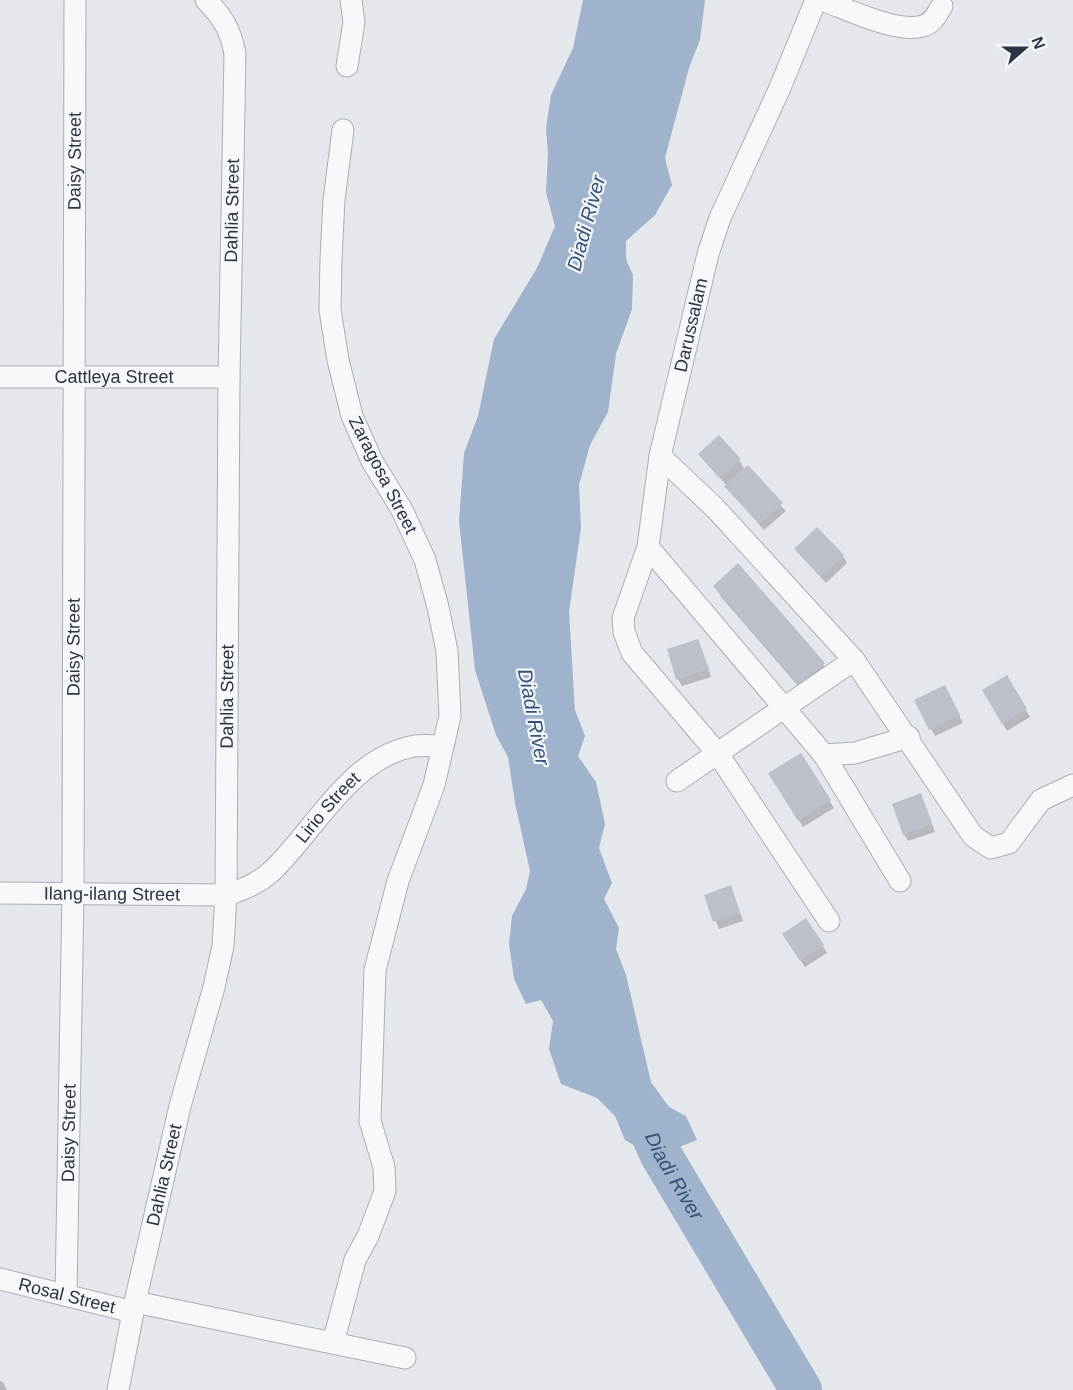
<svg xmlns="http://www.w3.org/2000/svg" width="1073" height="1390" viewBox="0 0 1073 1390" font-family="Helvetica,sans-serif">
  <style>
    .water { fill: #9fb4cc }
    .shadow { fill: #0003 }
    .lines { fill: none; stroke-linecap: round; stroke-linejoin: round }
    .river { stroke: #9fb4cc; stroke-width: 42 }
    .building { fill: #bbc0ca }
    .minor-casing { stroke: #a9aeb7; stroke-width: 23 }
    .minor { stroke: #f7f8fa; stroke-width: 21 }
    .labels { text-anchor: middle; stroke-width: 4.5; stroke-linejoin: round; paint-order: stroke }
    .street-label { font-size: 18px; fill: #2b3445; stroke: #f4f6f9 }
    .water-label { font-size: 20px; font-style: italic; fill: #34527a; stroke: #f4f6f9 }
  </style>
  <rect width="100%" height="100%" fill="#e4e7ec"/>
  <polygon class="water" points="583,0 705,0 700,40 689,68 665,158 672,185 655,215 626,241 626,259 633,275 632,309 616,354 608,412 590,445 579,485 581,528 569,612 575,710 585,736 578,756 596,782 605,824 599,848 612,883 604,899 619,928 616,949 626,975 651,1082 669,1107 686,1116 697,1140 654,1157 625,1140 615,1116 597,1098 561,1084 549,1049 553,1021 541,1000 526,1004 514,979 509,944 512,916 526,889 530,871 515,803 508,757 496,735 475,670 459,521 464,453 478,416 494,339 537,268 555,226 546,192 548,153 546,128 551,95 573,48"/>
  <g class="shadow">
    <polygon points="700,454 739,460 745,470 786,511 764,530"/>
    <polygon points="795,549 843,556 847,563 826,583"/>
    <polygon points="715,586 823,664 830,675 806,695 721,597"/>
    <polygon points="698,640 711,677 682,686 678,679"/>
    <polygon points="1006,677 1030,717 1007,731 984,691"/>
    <polygon points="949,694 963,723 935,736 916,701"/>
    <polygon points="800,755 834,808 803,827 770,774"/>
    <polygon points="924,802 935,832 908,841 904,834"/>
    <polygon points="731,887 743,921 719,929 706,896"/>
    <polygon points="788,942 823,946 827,953 805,967"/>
    <polygon points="0,1381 3,1382 7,1390 0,1390"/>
  </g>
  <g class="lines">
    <path class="river" id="s1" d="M637,1103l24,52 140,235"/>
  </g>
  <g class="building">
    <polygon points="719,435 741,459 719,478 698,454"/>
    <polygon points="748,465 783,503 759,524 724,486"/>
    <polygon points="817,527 844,555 821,577 794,549"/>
    <polygon points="738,563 825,663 799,685 713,586"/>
    <polygon points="698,639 709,669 676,680 667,649"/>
    <polygon points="1007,675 1027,709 1002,724 982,690"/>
    <polygon points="945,685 960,715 929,730 914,700"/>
    <polygon points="801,753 831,800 798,821 768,773"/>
    <polygon points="921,793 932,824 903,835 892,804"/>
    <polygon points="731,885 740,913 713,922 704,895"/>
    <polygon points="806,918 824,945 800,961 782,934"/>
  </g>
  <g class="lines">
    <g class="minor-casing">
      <g id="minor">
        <polyline points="816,0 779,90 720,218 708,254 660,456 648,547 623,618 624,632 632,653 718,754 829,921"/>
        <path d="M822,0c25,9 76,34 101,26 10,-3 14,-12 19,-20"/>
        <polyline points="347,66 354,22 351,0"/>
        <path id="s2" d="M0,377h229"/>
        <polyline points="660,456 715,508 854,660 973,836 991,848 1009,843 1041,800 1073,785"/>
        <polyline points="648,547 824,755 900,881"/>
        <polyline points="824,755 855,753 909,737"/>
        <polyline points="677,781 854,660"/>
        <path id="s3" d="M0,893l226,2c17,-5 35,-13 48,-26 42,-41 78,-113 141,-123 9,-1 19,0 28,0"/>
        <path id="s4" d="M0,1279l133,33"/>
        <path id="s5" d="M66,1295l7,-402 2,-893"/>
        <polyline points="135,1302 405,1358"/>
        <polyline points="333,1343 355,1260 368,1236 385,1191 384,1167 370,1121 375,970 398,881 434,785 450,716 447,651 438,607 425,560 402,510 372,461 352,416 338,360 330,310 331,259 334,200 343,130"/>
        <path id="s6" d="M118,1390l17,-88 45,-196 34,-119 9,-41 3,-51 3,-518 6,-323c-4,-23 -12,-37 -29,-54"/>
      </g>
    </g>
    <use href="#minor" class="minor"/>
  </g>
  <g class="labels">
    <g class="street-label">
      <text dy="6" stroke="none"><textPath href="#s5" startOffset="1134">Daisy Street</textPath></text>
      <text dy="6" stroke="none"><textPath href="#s6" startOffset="1192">Dahlia Street</textPath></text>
      <text transform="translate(691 325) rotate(-77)" y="6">Darussalam</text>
      <text dy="6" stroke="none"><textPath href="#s2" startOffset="114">Cattleya Street</textPath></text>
      <text transform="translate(383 475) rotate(63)" y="6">Zaragosa Street</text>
      <text dy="6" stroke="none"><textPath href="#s5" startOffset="648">Daisy Street</textPath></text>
      <text dy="6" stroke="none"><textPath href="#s6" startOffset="706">Dahlia Street</textPath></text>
      <text dy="6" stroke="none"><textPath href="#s3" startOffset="363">Lirio Street</textPath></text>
      <text dy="6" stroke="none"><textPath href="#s3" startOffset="112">Ilang-ilang Street</textPath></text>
      <text dy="6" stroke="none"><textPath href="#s5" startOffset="162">Daisy Street</textPath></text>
      <text dy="6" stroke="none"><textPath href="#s6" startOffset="220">Dahlia Street</textPath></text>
      <text dy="6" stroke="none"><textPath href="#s4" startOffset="69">Rosal Street</textPath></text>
    </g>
    <g class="water-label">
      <text transform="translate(586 223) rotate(-75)" y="7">Diadi River</text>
      <text transform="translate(534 717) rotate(79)" y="7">Diadi River</text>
      <text dy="7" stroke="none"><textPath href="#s1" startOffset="82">Diadi River</textPath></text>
    </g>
  </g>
  <g transform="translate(1025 48) rotate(69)" stroke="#f4f6f9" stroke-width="4.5" paint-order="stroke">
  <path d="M0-4.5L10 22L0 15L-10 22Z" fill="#2b3445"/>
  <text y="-9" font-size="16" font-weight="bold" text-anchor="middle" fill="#2b3445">N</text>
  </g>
</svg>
